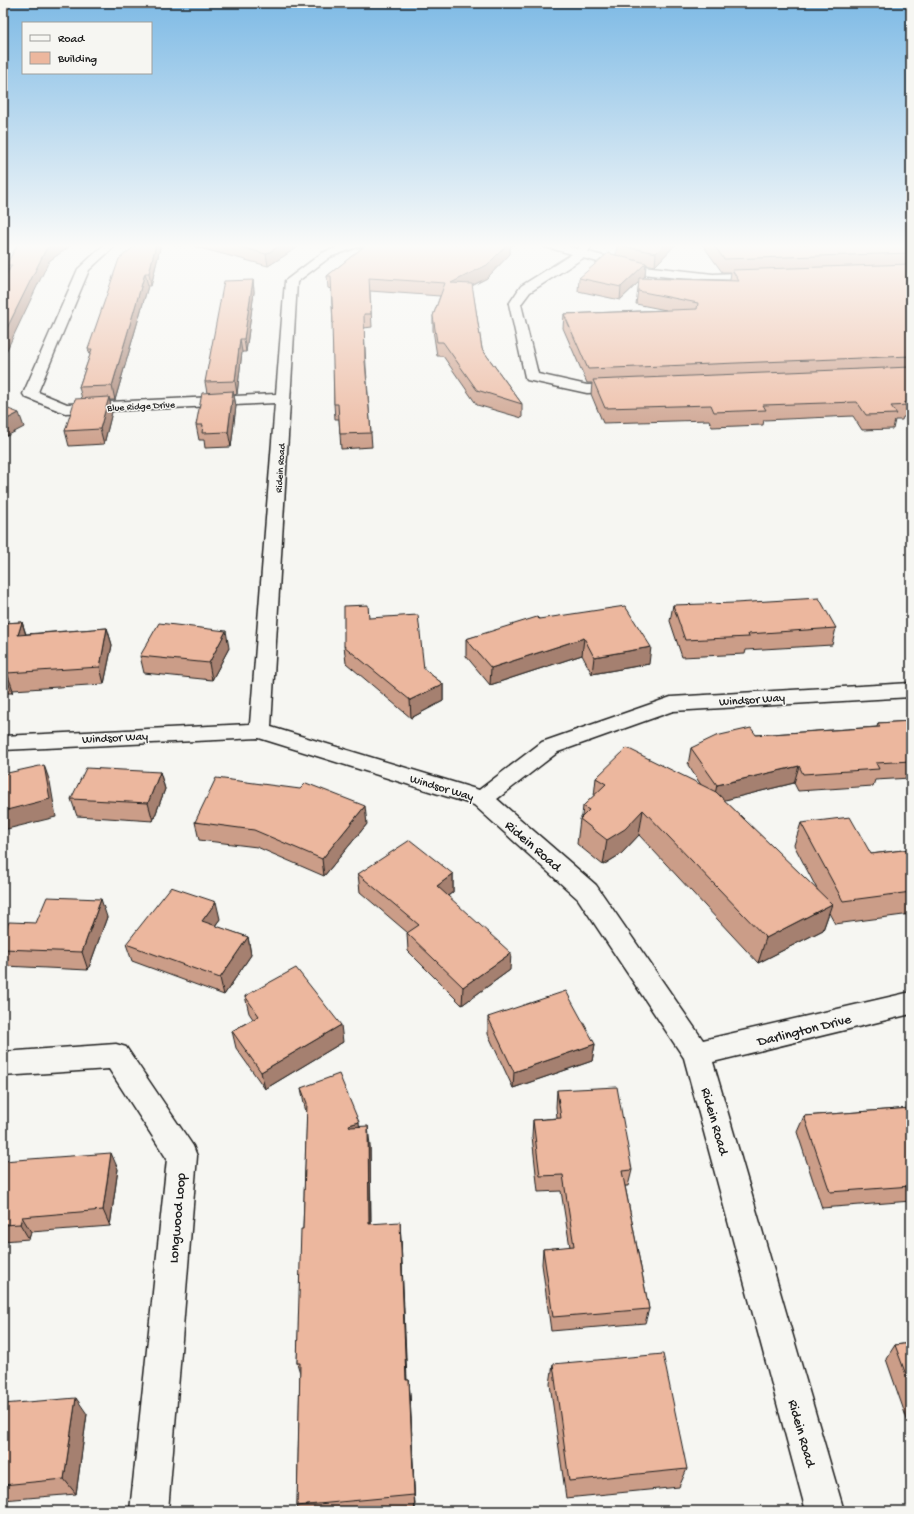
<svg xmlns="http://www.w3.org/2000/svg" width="914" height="1514" viewBox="0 0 914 1514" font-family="'Gochi Hand',sans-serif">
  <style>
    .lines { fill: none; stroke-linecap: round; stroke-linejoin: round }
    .minor-casing { stroke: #1c1c1c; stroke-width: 3 }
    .minor { fill: #f6f6f2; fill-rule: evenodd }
    .wall { fill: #cb9d88; stroke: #1c1c1c }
    .shaded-wall { fill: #a5806f; stroke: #1c1c1c }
    .building { fill: #ecb79e; stroke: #1c1c1c }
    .labels { text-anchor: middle; stroke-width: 3; stroke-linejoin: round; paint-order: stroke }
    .far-street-label { font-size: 10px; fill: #1c1c1c; stroke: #f6f6f2 }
    .street-label { font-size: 12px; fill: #1c1c1c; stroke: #f6f6f2 }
    .near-street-label { font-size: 14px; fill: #1c1c1c; stroke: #f6f6f2 }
  </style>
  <rect width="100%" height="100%" fill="#f6f6f2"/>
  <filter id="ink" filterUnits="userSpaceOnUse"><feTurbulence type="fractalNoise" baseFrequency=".025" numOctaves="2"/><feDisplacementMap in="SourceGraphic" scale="8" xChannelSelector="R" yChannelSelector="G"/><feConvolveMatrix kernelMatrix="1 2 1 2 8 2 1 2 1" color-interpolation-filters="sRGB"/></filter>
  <g filter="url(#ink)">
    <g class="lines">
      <g class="minor-casing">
        <g id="minor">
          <polygon points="105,244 117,244 89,270 38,392 67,404 276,394 285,281 322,253 346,244 362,244 360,246 330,257 297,282 271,727 479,790 542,742 671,697 911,683 911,697 673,711 558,752 497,799 596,885 703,1040 911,992 911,1014 713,1062 844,1511 806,1511 684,1058 578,899 474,805 259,738 3,750 3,736 250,724 275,403 65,413 25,397 23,394 78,269"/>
          <polygon points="540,244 558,244 578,249 580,244 592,244 588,252 643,266 713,274 760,272 764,273 766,276 764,279 760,280 713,282 642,274 583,258 530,292 521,304 538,374 587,385 621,384 626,385 628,388 626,391 621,392 587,393 527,380 525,377 509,304 521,286 572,254 542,246"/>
          <polygon points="116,1044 126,1047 193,1146 197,1156 168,1511 130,1511 167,1159 109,1069 3,1076 3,1052"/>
        </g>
      </g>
      <use href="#minor" class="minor"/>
    </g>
    <g class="wall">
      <polygon points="15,244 73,244 49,261 8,271 6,265 16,247"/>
      <polygon points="161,244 151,286 148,286 115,400 110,400 112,412 104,444 69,446 65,431 82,399 79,387 90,355 88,349"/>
      <polygon points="171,244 184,244 181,247"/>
      <polygon points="185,244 303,244 268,266"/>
      <polygon points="360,244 516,244 510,247 510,254 487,278 472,286 482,349 522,404 522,418 477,405 443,356 437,356 433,330 433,316 440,296 370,291 372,327 364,328 366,367 372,447 341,449 339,419 335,419 334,404 333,323 331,289 328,288 327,276 362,248 360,247"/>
      <polygon points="676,244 655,266 646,264 645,276 642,278 730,280 731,272 722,272 702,244 911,244 911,417 903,417 902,420 895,420 893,429 862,430 853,416 764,420 763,425 712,427 709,420 603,423 591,394 592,383 587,383 563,328 564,314 666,310 636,304 639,282 620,300 578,291 579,278 616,255 617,245"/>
      <polygon points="253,280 254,292 246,352 242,352 237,394 234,395 236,406 231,447 205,448 204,440 199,440 196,425 207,393 205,382"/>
      <polygon points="673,605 836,628 832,645 746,650 745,654 682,657 670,621"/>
      <polygon points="369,618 424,669 443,684 443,701 411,718 346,663 344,646"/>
      <polygon points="539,619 649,664 592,674 582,655 490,685 466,656 466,639"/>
      <polygon points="22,622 26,634 107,628 112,645 104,684 13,690 12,693 3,693 3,623"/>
      <polygon points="229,648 212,680 144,673 140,656"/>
      <polygon points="911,721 911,778 875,780 873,786 798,791 794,783 724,800 818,891 794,845 801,823 871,854 911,849 911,914 835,924 829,913 823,930 758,963 639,835 621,854 603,865 577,844 580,819 582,816 583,806 594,796 596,778 701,785 688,765 691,748 756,735 877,727 878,723"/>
      <polygon points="160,772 165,789 153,821 77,816 71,799"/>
      <polygon points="195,822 367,824 324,876 257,847 199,840"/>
      <polygon points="358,874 453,874 453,892 448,896 510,970 462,1005 408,951 407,933 408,933 360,892"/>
      <polygon points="107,917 88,970 5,966 3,961 3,935 36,923"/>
      <polygon points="220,919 215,926 248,937 251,955 224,995 132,961 126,944"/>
      <polygon points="245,996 343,1042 265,1089 236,1048 232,1031 253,1019 249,1013"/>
      <polygon points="488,1017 595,1044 592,1061 513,1088 488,1034"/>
      <polygon points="301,1088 360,1127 370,1146 371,1224 401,1240 407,1380 409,1380 410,1396 415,1509 391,1511 299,1511 297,1506 300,1373 297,1363 303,1229 307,1113 305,1108"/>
      <polygon points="557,1090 632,1170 628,1186 625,1186 649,1309 645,1323 551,1331 542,1264 543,1249 570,1247 561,1191 538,1192 532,1136 533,1120 557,1118 556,1107"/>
      <polygon points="911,1108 911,1201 822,1208 797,1132 804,1116"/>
      <polygon points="3,1161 118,1169 110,1226 31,1232 29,1239 3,1241"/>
      <polygon points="911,1343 911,1431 886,1359 895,1345"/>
      <polygon points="553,1364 687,1469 679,1487 566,1498 550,1384"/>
      <polygon points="3,1404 87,1414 76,1494 3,1500"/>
    </g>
    <g class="shaded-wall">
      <polygon points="53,244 73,244 49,261 3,358 3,336 46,249"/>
      <polygon points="156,244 161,244 151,286 149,273"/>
      <polygon points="283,244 303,244 268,266 266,254"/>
      <polygon points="500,244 516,244 510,247 510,254 487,278 451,296 451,283"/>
      <polygon points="665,244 676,244 655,266 656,253"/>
      <polygon points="646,263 645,276 620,300 621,287"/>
      <polygon points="145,273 148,286 115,400 112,386"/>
      <polygon points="253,280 254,292 246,352 244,339"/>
      <polygon points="240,339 242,352 237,394 235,381"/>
      <polygon points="233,391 236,406 231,447 228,432"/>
      <polygon points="109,397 112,412 104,444 100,429"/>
      <polygon points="19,413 24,427 3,438 3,421"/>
      <polygon points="22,622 27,639 18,635"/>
      <polygon points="107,628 112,645 104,684 100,667"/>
      <polygon points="226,631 229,648 212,680 209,663"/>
      <polygon points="584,638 582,655 490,685 491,668"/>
      <polygon points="651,647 649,664 592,674 594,657"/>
      <polygon points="7,673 13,690 12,693 6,676"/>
      <polygon points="443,684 443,701 411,718 410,700"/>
      <polygon points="44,765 50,782 56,817 3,830 3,811"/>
      <polygon points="799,766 794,783 713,803 717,785"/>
      <polygon points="160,772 165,789 153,821 148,803"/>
      <polygon points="365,806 367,824 324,876 322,859"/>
      <polygon points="643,810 639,835 621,854 603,865 607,840"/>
      <polygon points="453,874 453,892 438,903 437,886"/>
      <polygon points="101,899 107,917 88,970 82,952"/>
      <polygon points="216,902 220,919 206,938 202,921"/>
      <polygon points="832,904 823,930 758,963 766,938"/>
      <polygon points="248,937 251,955 224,995 220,978"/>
      <polygon points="511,953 510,970 462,1005 463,987"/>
      <polygon points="341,1025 343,1042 265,1089 261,1072"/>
      <polygon points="595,1044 592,1061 513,1088 514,1072"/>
      <polygon points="359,1122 361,1141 352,1145 349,1125"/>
      <polygon points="368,1126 370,1146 371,1242 369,1224"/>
      <polygon points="111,1153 118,1169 110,1226 103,1210"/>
      <polygon points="22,1217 31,1232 29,1239 20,1224"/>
      <polygon points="400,1222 401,1240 407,1396 406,1380"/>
      <polygon points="409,1380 410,1396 415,1509 414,1495"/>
      <polygon points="76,1398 87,1414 76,1494 64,1479"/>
    </g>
    <g class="building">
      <polygon points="18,244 53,244 46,249 3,336 3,280 12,265 6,265"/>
      <polygon points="137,244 156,244 149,273 145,273 112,386 79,387 92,349 88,349 119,259"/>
      <polygon points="229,244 283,244 266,254"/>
      <polygon points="367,244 508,244 487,265 451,283 472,284 482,349 522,404 477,390 443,342 437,342 433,316 445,283 369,278 371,314 364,314 365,361 371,433 340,434 338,404 334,404 332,323 333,323 331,276 327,276"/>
      <polygon points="619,244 665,244 656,253 617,245"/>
      <polygon points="713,244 911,244 911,253 724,259"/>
      <polygon points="608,253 646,263 621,287 579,278"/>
      <polygon points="911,264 911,356 588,369 564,314 697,309 698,303 638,291 639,278 739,281 732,270"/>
      <polygon points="253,280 244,339 240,339 235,381 205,382 224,281"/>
      <polygon points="911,367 911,402 904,403 907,405 891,406 897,414 866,415 857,402 763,405 766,410 714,412 711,405 605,408 593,380"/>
      <polygon points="233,391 228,432 202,433 203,425 196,425 202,393"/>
      <polygon points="109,397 100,429 65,431 75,399"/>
      <polygon points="3,407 19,413 3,421"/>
      <polygon points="819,598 836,628 748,634 749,637 685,640 673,605 735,603"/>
      <polygon points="368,605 369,618 418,615 424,669 443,684 410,700 344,646 344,606"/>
      <polygon points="625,606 651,647 594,657 584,638 491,668 466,639 537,617 539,619"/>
      <polygon points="22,622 18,635 107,628 100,667 7,673 6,676 3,676 3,623"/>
      <polygon points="159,623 226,631 209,663 140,656"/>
      <polygon points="911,721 911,761 876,763 879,769 803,774 799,766 717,785 691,748 716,736 751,728 756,735 880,727 878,723"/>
      <polygon points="627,748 716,792 832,904 766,938 643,810 625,829 607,840 580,819 589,810 583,806 606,784 596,778"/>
      <polygon points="44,765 50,799 3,811 3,774"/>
      <polygon points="86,768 160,772 148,803 71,799"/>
      <polygon points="216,778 300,789 306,783 365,806 322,859 254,830 195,822"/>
      <polygon points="850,817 871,854 911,849 911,892 843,901 801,823"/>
      <polygon points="410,840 453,874 437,886 511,953 463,987 407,933 419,925 358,874"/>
      <polygon points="171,887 216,902 202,921 248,937 220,978 126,944"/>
      <polygon points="47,897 101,899 82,952 3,949 3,935 9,922 36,923"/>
      <polygon points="296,968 341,1025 261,1072 232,1031 259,1016 245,996"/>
      <polygon points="566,991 595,1044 514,1072 488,1017"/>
      <polygon points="339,1074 359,1122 349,1125 350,1127 368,1126 369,1224 400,1222 406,1380 409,1380 414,1495 297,1506 300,1363 297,1363 301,1229 303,1229 307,1103 301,1088"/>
      <polygon points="617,1087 632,1170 622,1171 649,1309 553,1317 543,1249 574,1246 563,1175 540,1176 533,1120 561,1118 557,1090"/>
      <polygon points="911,1108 911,1186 830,1192 804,1116"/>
      <polygon points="111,1153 103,1210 22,1217 20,1224 3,1225 3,1161"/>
      <polygon points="911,1343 911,1388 895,1345"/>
      <polygon points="663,1354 687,1469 569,1481 553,1364"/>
      <polygon points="76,1398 64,1479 3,1485 3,1404"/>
    </g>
  </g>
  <linearGradient id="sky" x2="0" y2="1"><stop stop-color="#7ebae5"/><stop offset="0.54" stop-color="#fbfbf9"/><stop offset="1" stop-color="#fbfbf9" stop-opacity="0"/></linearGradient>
  <rect width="914" height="456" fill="url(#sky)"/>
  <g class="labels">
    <g class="far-street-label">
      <text transform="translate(141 405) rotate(-3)" y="4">Blue Ridge Drive</text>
      <text transform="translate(279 468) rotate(-86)" y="4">Ridein Road</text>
    </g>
    <g class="street-label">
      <text transform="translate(752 699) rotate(-4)" y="4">Windsor Way</text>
      <text transform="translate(115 737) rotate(-3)" y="4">Windsor Way</text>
      <text transform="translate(442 787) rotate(17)" y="4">Windsor Way</text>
    </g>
    <g class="near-street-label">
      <text transform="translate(534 845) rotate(41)" y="5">Ridein Road</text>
      <text transform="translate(804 1029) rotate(-14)" y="5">Darlington Drive</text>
      <text transform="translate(716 1121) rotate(74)" y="5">Ridein Road</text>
      <text transform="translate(176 1218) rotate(-85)" y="5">Longwood Loop</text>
      <text transform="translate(803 1433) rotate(74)" y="5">Ridein Road</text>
    </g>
  </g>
  <rect width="914" height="1514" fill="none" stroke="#f6f6f2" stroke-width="16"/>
  <rect x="8" y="8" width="898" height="1498" fill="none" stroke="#1c1c1c" stroke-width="1.5" filter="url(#ink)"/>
  <rect x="22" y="22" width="130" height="52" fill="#f6f6f2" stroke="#9f9f9c"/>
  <rect x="30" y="35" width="20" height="6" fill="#f6f6f2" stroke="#9f9f9c"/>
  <text x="58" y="42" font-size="12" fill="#1c1c1c">Road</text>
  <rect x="30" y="52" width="20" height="12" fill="#ecb79e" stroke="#9f9f9c"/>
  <text x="58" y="62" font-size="12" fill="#1c1c1c">Building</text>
</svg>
